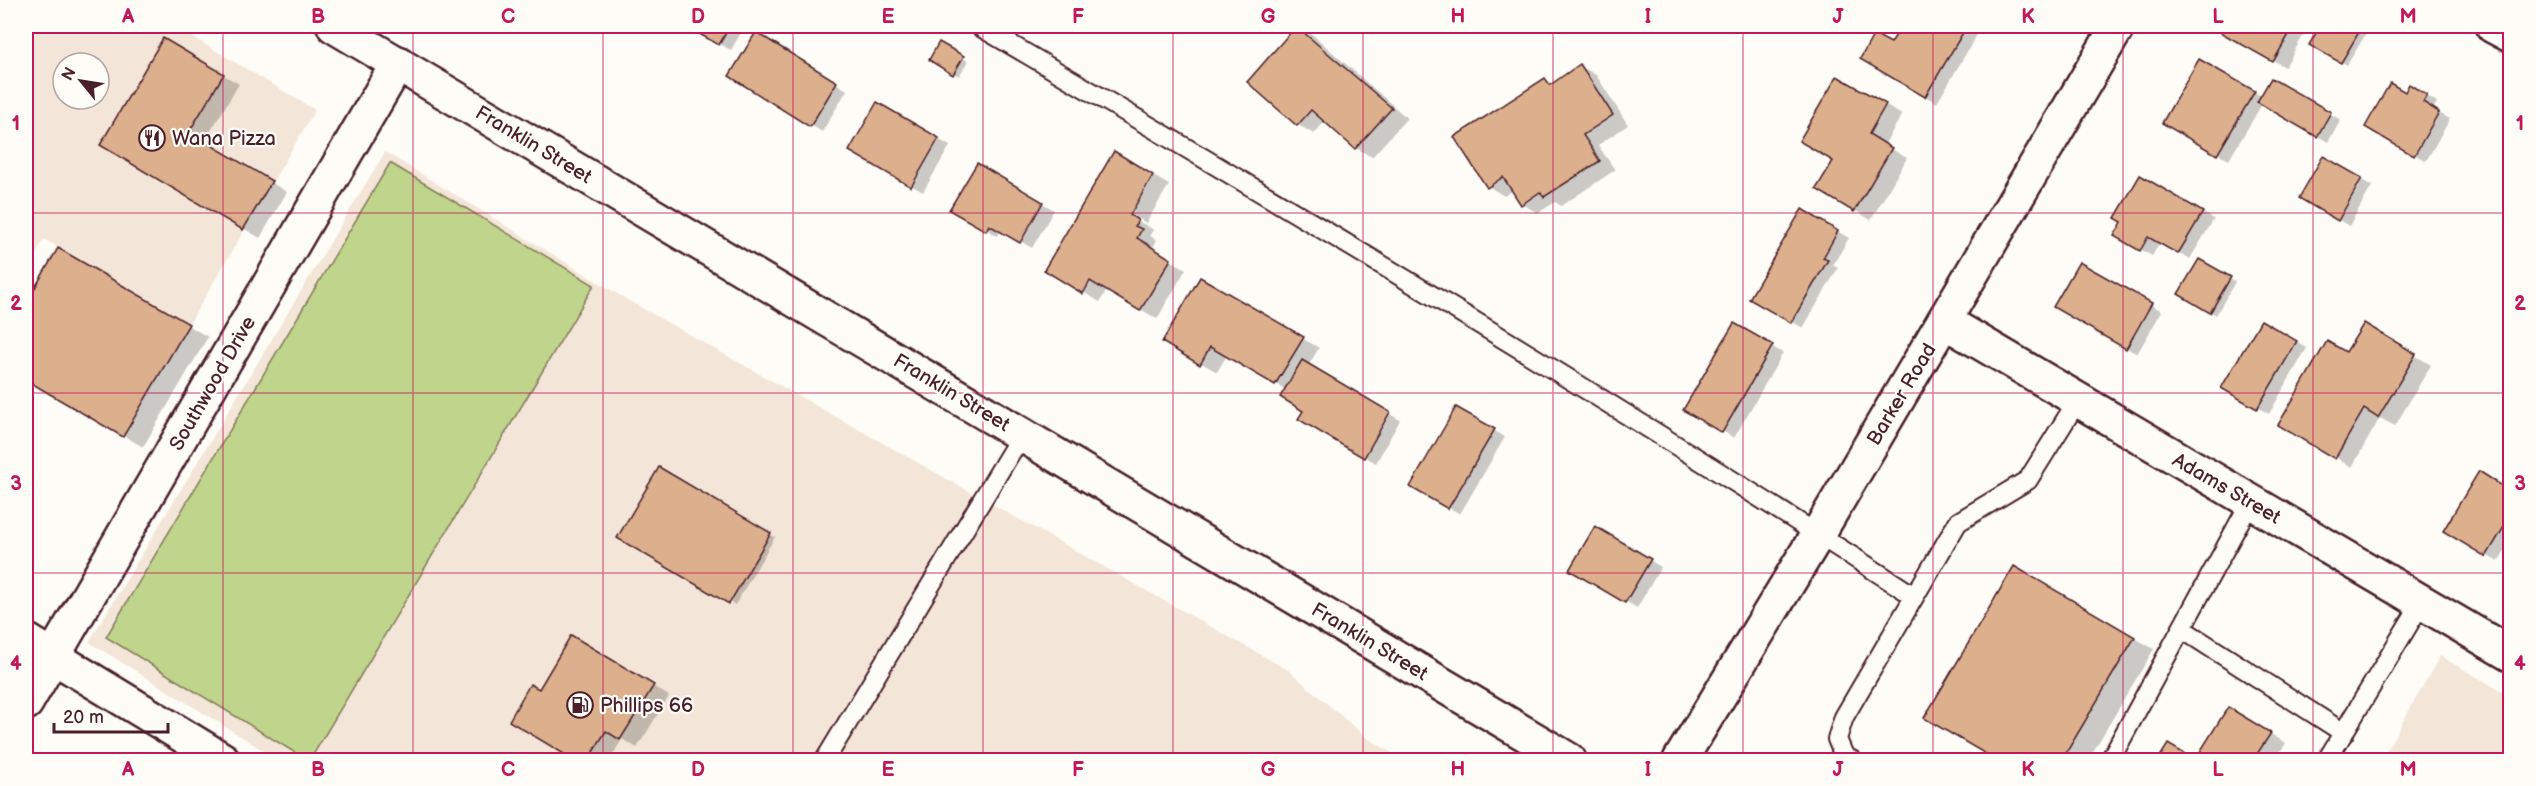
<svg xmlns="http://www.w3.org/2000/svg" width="2536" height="786" viewBox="0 0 2536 786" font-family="'Balsamiq Sans',sans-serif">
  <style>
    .built { fill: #f3e5d7; fill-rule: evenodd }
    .green { fill: #bfd58b; stroke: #847a5b; stroke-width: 1.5 }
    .shadow { fill: #0003 }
    .building { fill: #dcaf8d; stroke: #4a1f2b; stroke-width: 1.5 }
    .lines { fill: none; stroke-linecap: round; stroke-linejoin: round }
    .service-casing { stroke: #4a1f2b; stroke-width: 22 }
    .minor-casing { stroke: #4a1f2b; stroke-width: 38 }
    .tertiary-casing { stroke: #4a1f2b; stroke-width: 38 }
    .primary-casing { stroke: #4a1f2b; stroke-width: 38 }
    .service { stroke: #fdfcf7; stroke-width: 18 }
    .minor { stroke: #fdfcf7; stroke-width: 33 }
    .tertiary { stroke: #fdfcf7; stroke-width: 33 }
    .primary { stroke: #fdfcf7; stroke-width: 33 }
    .grid { fill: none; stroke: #c2185b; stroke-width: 1.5; stroke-opacity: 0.55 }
    .labels { text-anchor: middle; stroke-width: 4.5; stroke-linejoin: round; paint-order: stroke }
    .poi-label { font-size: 20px; fill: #4a1f2b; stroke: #fdfcf7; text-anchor: start }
    .street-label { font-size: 20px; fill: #4a1f2b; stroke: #fdfcf7 }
    .neatline { fill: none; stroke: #c2185b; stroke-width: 2 }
    .grid-label { font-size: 20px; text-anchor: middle; font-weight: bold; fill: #c2185b }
  </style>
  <rect width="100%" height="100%" fill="#fdfcf7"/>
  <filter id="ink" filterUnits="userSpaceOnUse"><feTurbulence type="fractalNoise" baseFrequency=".0167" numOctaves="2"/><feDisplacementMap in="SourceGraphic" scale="12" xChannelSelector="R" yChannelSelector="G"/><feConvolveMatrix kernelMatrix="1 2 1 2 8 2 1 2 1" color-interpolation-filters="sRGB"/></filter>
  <g filter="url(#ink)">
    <g class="built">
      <path d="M26,26h148l141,84 -126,214 -145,-85 -18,31zM63,63h36v36h-36z"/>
      <polygon points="385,152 629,301 1288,670 1367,738 1404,760 279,760 89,642"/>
      <polygon points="2440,656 2510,696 2510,760 2381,760"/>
    </g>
    <polygon class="green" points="390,163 594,285 310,760 307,760 106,637"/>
    <g class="shadow">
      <polygon points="650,26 664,26 661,32"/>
      <polygon points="687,26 745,26 731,50"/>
      <polygon points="1297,26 1313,35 1407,118 1372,157 1356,148 1325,121 1314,134 1298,125 1249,82"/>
      <polygon points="1903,26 1982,26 1937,103 1862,59 1891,45"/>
      <polygon points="2223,26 2309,26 2285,67 2220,30"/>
      <polygon points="2322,26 2356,26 2367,32 2347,65 2311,44"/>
      <polygon points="164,40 239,84 204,142 287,192 260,238 102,144"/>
      <polygon points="767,41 847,90 822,132 811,125"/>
      <polygon points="940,44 968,61 959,76 931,60"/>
      <polygon points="2200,61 2263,97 2271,80 2341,120 2328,142 2262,104 2229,160 2164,123"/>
      <polygon points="1580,66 1596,75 1628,125 1598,145 1615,170 1561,206 1555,202 1538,213 1522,204 1513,190 1504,196 1488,186 1545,79 1553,84"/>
      <polygon points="1838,78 1902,115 1884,145 1907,158 1871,220 1818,189 1835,161"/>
      <polygon points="2409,86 2437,102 2433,110 2450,119 2426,161 2367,127 2405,94"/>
      <polygon points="877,104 950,146 923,192 851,150"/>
      <polygon points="1114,153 1169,185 1146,223 1133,215 1131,217 1154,230 1150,236 1157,240 1152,249 1186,269 1157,319 1107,289 1100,302 1046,270"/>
      <polygon points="2324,158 2372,186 2349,226 2301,198"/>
      <polygon points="978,165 1054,210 1032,248 1001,230 998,236 951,209"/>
      <polygon points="2140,177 2214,219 2190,259 2160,242 2152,256 2116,235 2124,221"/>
      <polygon points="1802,211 1849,238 1833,265 1838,268 1803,328 1751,298"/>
      <polygon points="58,250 208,337 143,447 26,378 26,306"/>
      <polygon points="2199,261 2235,282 2216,315 2180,294"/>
      <polygon points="2080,264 2162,311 2137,354 2055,306"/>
      <polygon points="1200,279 1319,348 1308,366 1400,420 1376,463 1300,419 1305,410 1286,390 1227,355 1217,372 1164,341"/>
      <polygon points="2261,322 2307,348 2269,414 2223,388"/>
      <polygon points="1734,325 1783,353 1734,438 1685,409"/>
      <polygon points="2364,325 2431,365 2395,426 2380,418 2352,467 2280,425 2347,354"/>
      <polygon points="1456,409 1505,437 1460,514 1412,486"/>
      <polygon points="659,469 775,537 735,605 619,538"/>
      <polygon points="2479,473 2510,492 2510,542 2498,562 2445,531"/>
      <polygon points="1596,528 1661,567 1637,608 1571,569"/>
      <polygon points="2014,568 2154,649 2088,760 1999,760 1926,718"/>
      <polygon points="588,647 669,696 637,748 622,739 610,760 577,760 511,720"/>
      <polygon points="2228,709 2286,743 2275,760 2197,760"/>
    </g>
    <g class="building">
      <polygon points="685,26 730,26 719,45"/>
      <polygon points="1296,26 1392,108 1355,149 1311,110 1297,126 1247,82"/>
      <polygon points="1901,26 1967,26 1925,97 1860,59 1874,34 1891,43"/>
      <polygon points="2221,26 2294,26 2273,62 2218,31"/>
      <polygon points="2320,26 2362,27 2341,63 2309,45"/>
      <polygon points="756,32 837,82 810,127 729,76"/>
      <polygon points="163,38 224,74 189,132 272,181 243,230 100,145"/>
      <polygon points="939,42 964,56 953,75 929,60"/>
      <polygon points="2199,59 2255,91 2217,155 2162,123"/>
      <polygon points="1580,64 1613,115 1583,135 1600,161 1544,197 1540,192 1521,205 1503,177 1487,188 1454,137 1545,78 1550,85"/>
      <polygon points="1837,76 1886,104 1869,134 1892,148 1854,212 1816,189 1833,161 1799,141"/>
      <polygon points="2271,78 2331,112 2317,137 2257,102"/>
      <polygon points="2390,83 2405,92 2409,84 2427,95 2423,102 2439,112 2414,156 2365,127"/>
      <polygon points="877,102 939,138 911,187 849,151"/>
      <polygon points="1114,151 1153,175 1130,215 1138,220 1135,226 1142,229 1137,238 1171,259 1140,311 1090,281 1083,294 1044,270"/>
      <polygon points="2323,156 2362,178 2338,221 2299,198"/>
      <polygon points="977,163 1043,202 1020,243 989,225 986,231 949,210"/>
      <polygon points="2140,175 2203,212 2178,254 2148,237 2140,251 2114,236 2122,222 2115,218"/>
      <polygon points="1802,209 1838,231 1823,258 1828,260 1791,323 1749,299"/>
      <polygon points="58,248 189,324 123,437 26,380 26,303"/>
      <polygon points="2199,259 2231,277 2210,313 2178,294"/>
      <polygon points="2079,262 2152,303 2126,349 2053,307"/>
      <polygon points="1200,277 1304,337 1275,385 1210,347 1200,365 1162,342"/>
      <polygon points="2261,320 2297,341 2257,409 2221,388"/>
      <polygon points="1734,323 1773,345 1722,433 1683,410"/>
      <polygon points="2364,323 2416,354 2378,418 2364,409 2335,459 2278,425 2327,341 2346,352"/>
      <polygon points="1302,360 1390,412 1364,458 1298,419 1303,411 1280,397"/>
      <polygon points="1456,407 1495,429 1448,509 1410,487"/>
      <polygon points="659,467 771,533 729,604 617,538"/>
      <polygon points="2479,471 2510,491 2510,517 2486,557 2443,531"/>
      <polygon points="1595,526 1651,559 1625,603 1569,570"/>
      <polygon points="2014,566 2135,637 2062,760 1996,760 1924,718"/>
      <polygon points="571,635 654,685 620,740 606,731 588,760 574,760 509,721 530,684 539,689"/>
      <polygon points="2228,707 2271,733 2253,760 2158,760 2168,744 2195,760"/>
    </g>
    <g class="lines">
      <g class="service-casing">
        <g id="service">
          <path d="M979,26c315,184 628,372 935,570"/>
          <polyline points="2182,629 2344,733"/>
          <polyline points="825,760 1022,434"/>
          <polyline points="1852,760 1844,756 1837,739 1844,717 1958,522 2028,480 2078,400"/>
          <polyline points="2110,760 2251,501"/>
          <polyline points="2327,760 2422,602"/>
        </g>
      </g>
      <g class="minor-casing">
        <g id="minor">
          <polyline points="2493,26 2510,35"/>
          <polyline points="1944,321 2510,654"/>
          <polyline points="26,640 223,760"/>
          <polyline points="26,703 398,63"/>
        </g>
      </g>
      <g class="tertiary-casing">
        <polyline id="tertiary" points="1680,760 1818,534 2118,26"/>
      </g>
      <g class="primary-casing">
        <polyline id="primary" points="334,26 1569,760"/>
      </g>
      <use href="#service" class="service"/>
      <use href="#minor" class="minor"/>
      <use href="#tertiary" class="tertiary"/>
      <use href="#primary" class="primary"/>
    </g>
  </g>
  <path class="grid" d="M223,26v734M413,26v734M603,26v734M793,26v734M983,26v734M1173,26v734M1363,26v734M1553,26v734M1743,26v734M1933,26v734M2123,26v734M2313,26v734M26,213h2484M26,393h2484M26,573h2484"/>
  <defs>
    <g id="restaurant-ring" transform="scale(1.35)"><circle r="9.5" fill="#fdfcf7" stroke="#4a1f2b" stroke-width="1.5"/><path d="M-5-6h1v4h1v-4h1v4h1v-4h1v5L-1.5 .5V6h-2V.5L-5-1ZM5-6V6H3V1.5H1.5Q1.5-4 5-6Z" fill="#4a1f2b"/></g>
    <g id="fuel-ring" transform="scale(1.35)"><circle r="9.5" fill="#fdfcf7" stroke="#4a1f2b" stroke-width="1.5"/><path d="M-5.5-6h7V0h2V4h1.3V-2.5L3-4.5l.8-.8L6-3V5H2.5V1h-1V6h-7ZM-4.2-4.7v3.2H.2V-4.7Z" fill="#4a1f2b"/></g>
  </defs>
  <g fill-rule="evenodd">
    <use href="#restaurant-ring" x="152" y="138"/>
    <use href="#fuel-ring" x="580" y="705"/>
  </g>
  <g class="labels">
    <g class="poi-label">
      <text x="172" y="145">Wana Pizza</text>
      <text x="600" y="712">Phillips 66</text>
    </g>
    <g class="street-label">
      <text transform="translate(534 144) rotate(31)" y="7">Franklin Street</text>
      <text transform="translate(212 383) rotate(-60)" y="7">Southwood Drive</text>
      <text transform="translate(952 392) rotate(31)" y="7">Franklin Street</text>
      <text transform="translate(1901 394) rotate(-59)" y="7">Barker Road</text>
      <text transform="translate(2227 488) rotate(30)" y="7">Adams Street</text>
      <text transform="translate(1370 641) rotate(31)" y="7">Franklin Street</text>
    </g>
  </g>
  <rect width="2536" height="786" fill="none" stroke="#fdfcf7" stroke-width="66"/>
  <g transform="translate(81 81) rotate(300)"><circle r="28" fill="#fdfcf7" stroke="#b5a4a5" stroke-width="1.5"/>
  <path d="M0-4.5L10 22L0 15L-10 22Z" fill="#4a1f2b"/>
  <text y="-9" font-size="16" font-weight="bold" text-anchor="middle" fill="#4a1f2b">N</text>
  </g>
  <path d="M54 723v9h114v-9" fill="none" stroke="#4a1f2b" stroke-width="3"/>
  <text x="63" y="723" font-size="18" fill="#4a1f2b" stroke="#fdfcf7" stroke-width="4.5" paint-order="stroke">20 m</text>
  <rect x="33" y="33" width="2470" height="720" class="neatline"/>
  <g class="grid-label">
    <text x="128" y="23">A</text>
    <text x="318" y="23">B</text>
    <text x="508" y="23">C</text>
    <text x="698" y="23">D</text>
    <text x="888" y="23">E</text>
    <text x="1078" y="23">F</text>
    <text x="1268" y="23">G</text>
    <text x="1458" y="23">H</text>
    <text x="1648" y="23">I</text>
    <text x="1838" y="23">J</text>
    <text x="2028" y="23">K</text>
    <text x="2218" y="23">L</text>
    <text x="2408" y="23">M</text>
    <text x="16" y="130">1</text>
    <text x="2520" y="130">1</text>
    <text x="16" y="310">2</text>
    <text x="2520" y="310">2</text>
    <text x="16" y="490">3</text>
    <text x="2520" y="490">3</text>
    <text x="16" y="670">4</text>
    <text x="2520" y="670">4</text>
    <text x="128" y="776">A</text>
    <text x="318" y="776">B</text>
    <text x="508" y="776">C</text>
    <text x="698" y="776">D</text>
    <text x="888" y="776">E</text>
    <text x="1078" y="776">F</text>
    <text x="1268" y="776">G</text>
    <text x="1458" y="776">H</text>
    <text x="1648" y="776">I</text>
    <text x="1838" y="776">J</text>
    <text x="2028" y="776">K</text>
    <text x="2218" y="776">L</text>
    <text x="2408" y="776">M</text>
  </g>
</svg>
